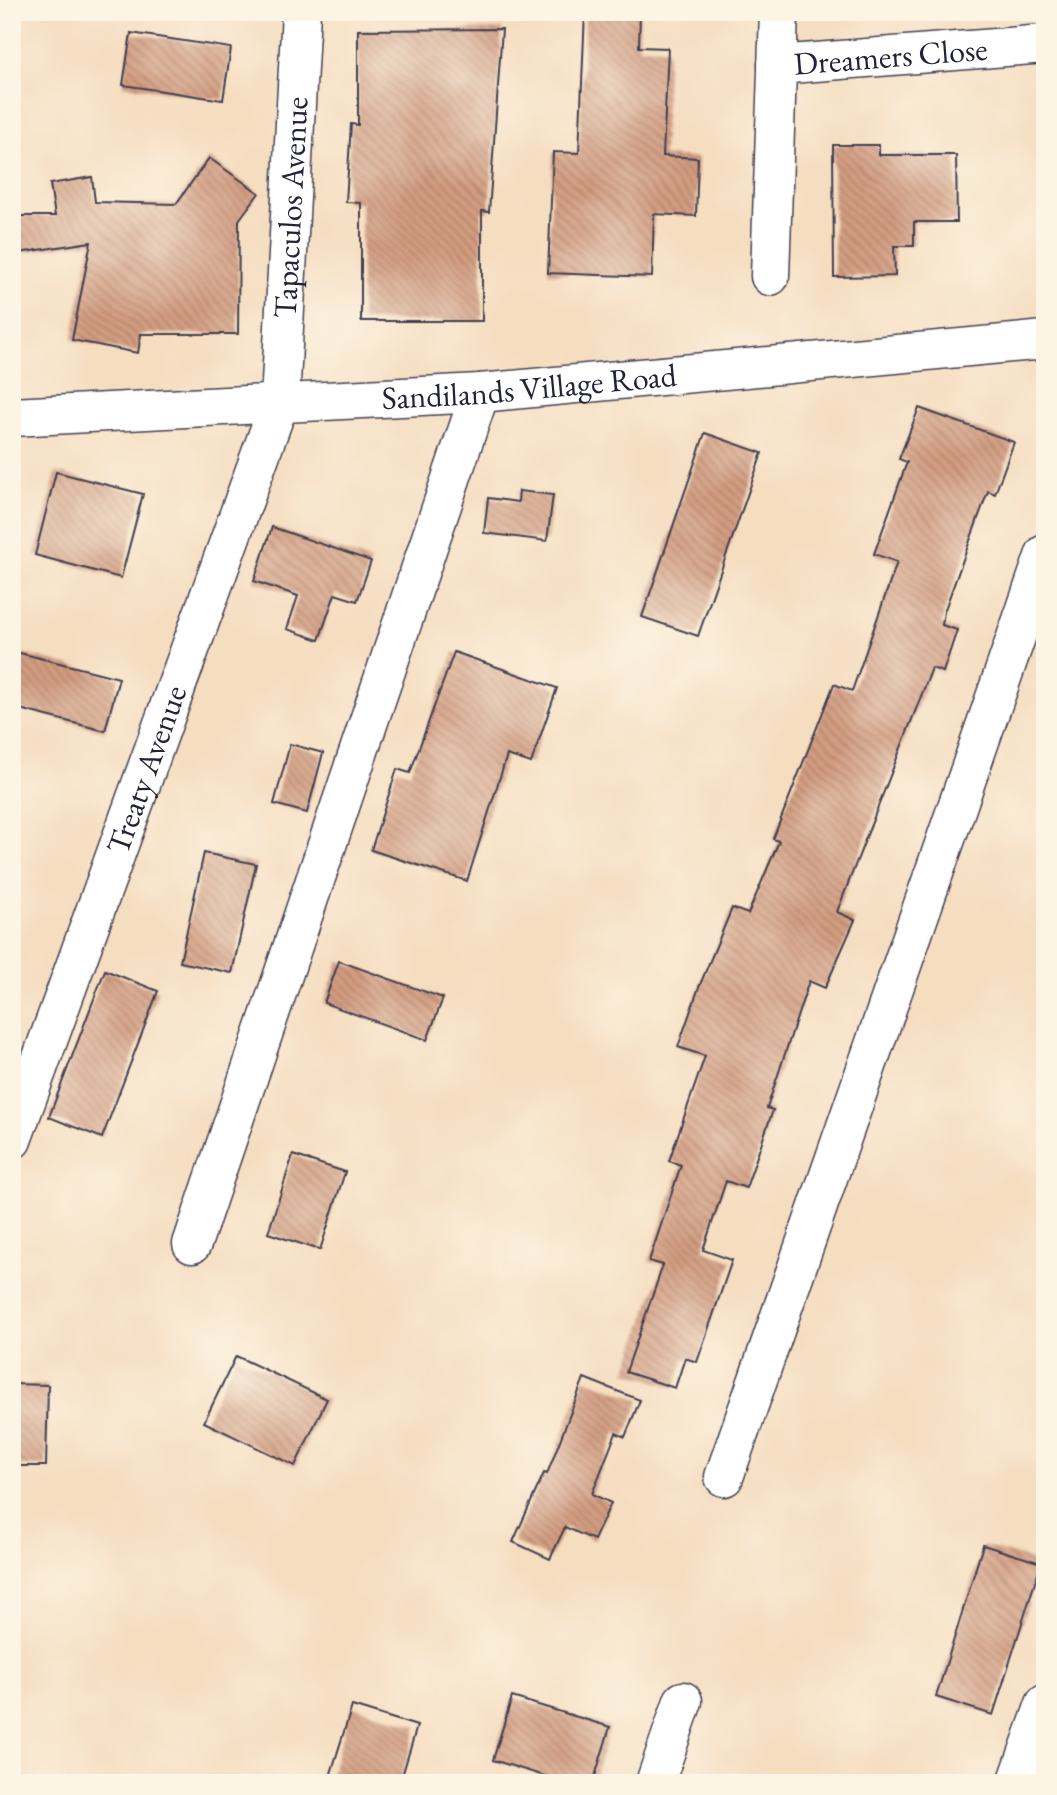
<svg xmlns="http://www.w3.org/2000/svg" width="1057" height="1795" viewBox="0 0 1057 1795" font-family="'EB Garamond',serif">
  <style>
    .building { fill: url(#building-back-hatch) }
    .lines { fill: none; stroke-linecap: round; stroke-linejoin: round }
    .minor-casing { stroke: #423e4f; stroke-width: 41 }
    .minor { stroke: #fff; stroke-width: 38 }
    .labels { text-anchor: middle; stroke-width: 7; stroke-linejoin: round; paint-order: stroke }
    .street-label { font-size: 32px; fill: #22223b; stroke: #fcf5e5 }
  </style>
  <defs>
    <pattern id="building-back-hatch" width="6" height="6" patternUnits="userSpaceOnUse" patternTransform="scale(1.75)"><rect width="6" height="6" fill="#d39d81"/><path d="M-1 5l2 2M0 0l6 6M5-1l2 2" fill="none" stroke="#ab806b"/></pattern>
  </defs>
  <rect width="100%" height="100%" fill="#fcf5e5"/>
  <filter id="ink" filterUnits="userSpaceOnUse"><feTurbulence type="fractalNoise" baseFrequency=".0143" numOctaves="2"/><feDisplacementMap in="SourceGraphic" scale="14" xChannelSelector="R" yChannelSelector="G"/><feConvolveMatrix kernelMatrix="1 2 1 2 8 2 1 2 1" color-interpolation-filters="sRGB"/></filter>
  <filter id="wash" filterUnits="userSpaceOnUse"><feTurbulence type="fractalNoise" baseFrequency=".00686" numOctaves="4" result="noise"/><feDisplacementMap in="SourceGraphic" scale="28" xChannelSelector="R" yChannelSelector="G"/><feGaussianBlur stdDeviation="1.57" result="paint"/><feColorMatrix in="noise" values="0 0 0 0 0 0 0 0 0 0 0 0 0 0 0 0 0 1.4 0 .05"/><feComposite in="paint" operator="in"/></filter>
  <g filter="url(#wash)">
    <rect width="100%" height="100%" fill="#f5ddc0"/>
    <g id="blocks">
      <g class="building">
        <polygon points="585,12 640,12 639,47 668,48 663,156 698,158 696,216 654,214 652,277 548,273 553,152 579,153"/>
        <polygon points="502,29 489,212 482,211 482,321 361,321 361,203 346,202 351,124 358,125 358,30"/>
        <polygon points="131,33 231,48 223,100 123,85"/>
        <polygon points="833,145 879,145 879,155 956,155 957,222 914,222 914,246 894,246 895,276 834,277"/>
        <polygon points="209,158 259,193 239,220 238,334 141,334 138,353 72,340 91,242 12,254 12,216 55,216 50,184 92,177 95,202 176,204"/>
        <polygon points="919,408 1014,442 995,494 988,491 944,612 942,625 957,630 943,672 932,668 837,912 855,920 825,988 809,981 767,1108 773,1110 746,1188 726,1181 703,1250 732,1260 697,1362 685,1358 675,1388 626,1372 663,1265 649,1261 681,1165 669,1161 705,1056 678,1047 699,987 732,908 748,914 779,841 773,839 834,684 852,691 897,562 874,554 907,462 899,459"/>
        <polygon points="705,433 762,453 698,636 642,617"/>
        <polygon points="56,472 143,494 121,578 35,555"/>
        <polygon points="519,491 553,495 547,541 484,533 488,498 518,502"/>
        <polygon points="272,527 371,561 357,601 335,594 319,640 287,629 298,596 254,581"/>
        <polygon points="12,651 119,678 105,731 12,707"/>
        <polygon points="454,652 557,688 531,763 507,755 467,881 371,850 397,769 410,773"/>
        <polygon points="290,744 323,753 307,813 274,804"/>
        <polygon points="204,853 256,864 232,973 180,962"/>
        <polygon points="339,961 443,998 427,1040 324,1003"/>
        <polygon points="105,970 158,991 102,1138 49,1117"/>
        <polygon points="293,1155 345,1172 320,1250 268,1233"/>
        <polygon points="236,1356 327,1399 295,1466 204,1422"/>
        <polygon points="584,1378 640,1400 625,1437 616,1433 592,1494 611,1503 594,1540 565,1527 550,1559 513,1542 544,1473 547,1474"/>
        <polygon points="12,1384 48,1385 46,1466 12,1466"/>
        <polygon points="983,1545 1041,1563 993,1715 936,1697"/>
        <polygon points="512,1697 610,1727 593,1783 567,1783 493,1760"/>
        <polygon points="352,1706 417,1726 400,1783 328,1783"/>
      </g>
    </g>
  </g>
  <g filter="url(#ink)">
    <use href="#blocks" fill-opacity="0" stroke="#423e4f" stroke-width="2"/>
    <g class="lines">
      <g class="minor-casing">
        <g id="minor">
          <path id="s1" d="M777,65l268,-21"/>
          <polyline points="770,276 779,12"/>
          <path id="s2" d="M12,417l468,-24 565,-53"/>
          <path id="s3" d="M12,1140l268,-739 21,-389"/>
          <polyline points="192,1244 480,393"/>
          <polyline points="724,1477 1045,554"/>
          <polyline points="655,1783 683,1701"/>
          <polyline points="1017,1783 1045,1704"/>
        </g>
      </g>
      <use href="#minor" class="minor"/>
    </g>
  </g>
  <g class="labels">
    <g class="street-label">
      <text dy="11" stroke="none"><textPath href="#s1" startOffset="114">Dreamers Close</textPath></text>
      <text dy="11" stroke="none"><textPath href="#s3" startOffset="980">Tapaculos Avenue</textPath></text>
      <text dy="11" stroke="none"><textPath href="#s2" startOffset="518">Sandilands Village Road</textPath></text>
      <text dy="11" stroke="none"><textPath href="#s3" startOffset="394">Treaty Avenue</textPath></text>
    </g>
  </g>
  <rect width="1057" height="1795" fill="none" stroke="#fcf5e5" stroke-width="42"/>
</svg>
